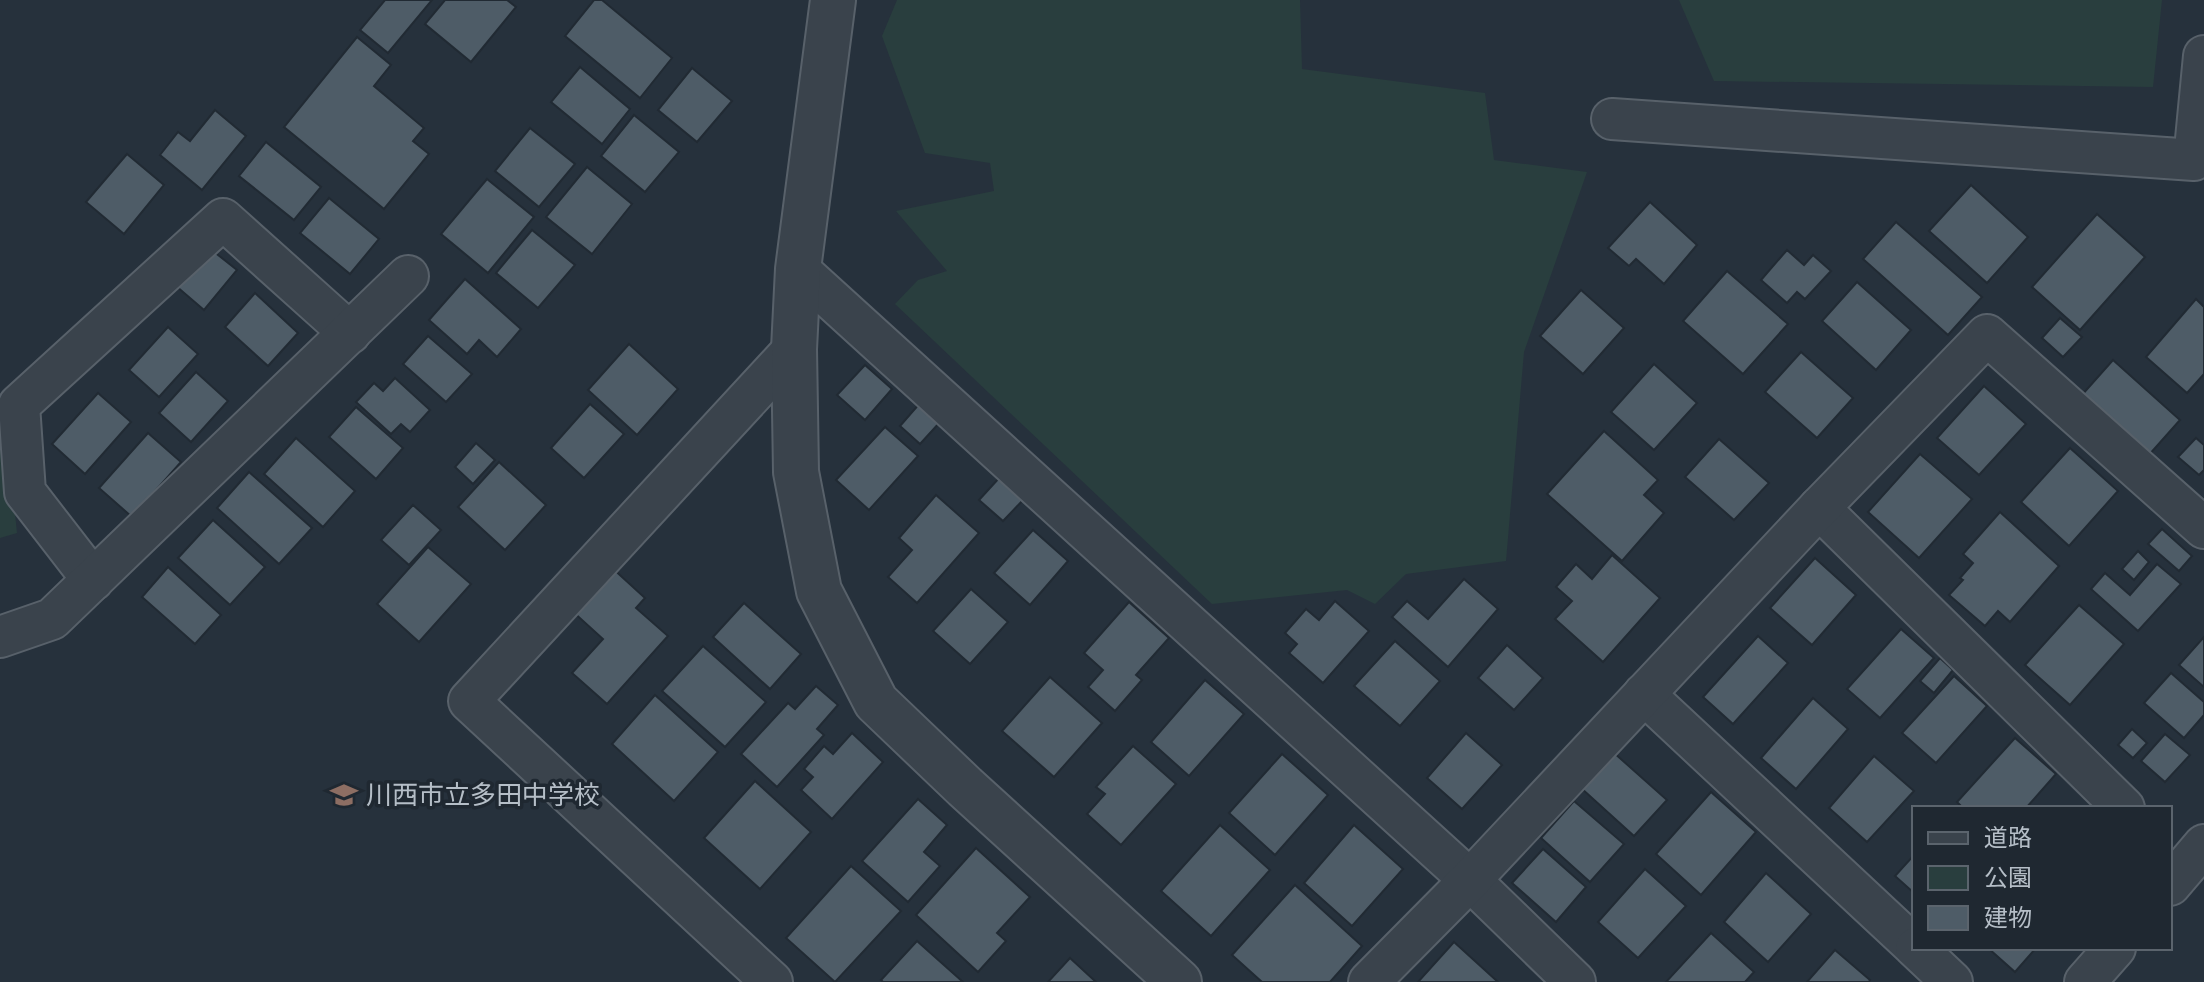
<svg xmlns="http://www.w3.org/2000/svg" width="2204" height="982" viewBox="0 0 2204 982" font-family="'IBM Plex Sans','Noto Sans JP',sans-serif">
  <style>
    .green { fill: #293e3e }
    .building { fill: #4e5c67; stroke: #212a33; stroke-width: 2 }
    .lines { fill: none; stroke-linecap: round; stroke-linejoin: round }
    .minor-casing { stroke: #58616a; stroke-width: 44 }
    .tertiary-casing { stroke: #58616a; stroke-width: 48 }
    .minor { stroke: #3a434c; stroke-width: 40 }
    .tertiary { stroke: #3a434c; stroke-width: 44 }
    .labels { text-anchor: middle; stroke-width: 7; stroke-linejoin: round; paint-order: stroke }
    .poi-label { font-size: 26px; fill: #b5bec7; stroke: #1f2831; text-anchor: start }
  </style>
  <rect width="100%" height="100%" fill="#26313c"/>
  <g class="green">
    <polygon points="897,0 1300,0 1302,69 1485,93 1494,160 1587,172 1524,352 1506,561 1406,574 1375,604 1347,590 1212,604 895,304 918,280 947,271 896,211 994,191 990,163 925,153 882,36"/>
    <polygon points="1679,0 2162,0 2153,87 1714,81"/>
    <polygon points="0,409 7,435 17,533 0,538"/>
  </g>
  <g class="building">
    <polygon points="385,0 432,0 388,53 360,30"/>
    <polygon points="445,0 507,0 516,7 471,62 425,24"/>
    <polygon points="594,0 602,0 672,58 640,98 565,36"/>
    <polygon points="357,37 391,65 374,86 424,128 413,141 429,154 384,209 284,127"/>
    <polygon points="580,67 630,109 602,144 551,102"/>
    <polygon points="692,68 732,101 697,142 658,110"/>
    <polygon points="215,110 246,136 202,190 160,155 178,132 190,141"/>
    <polygon points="634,115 679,152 645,192 601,156"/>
    <polygon points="530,128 575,164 539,207 495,171"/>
    <polygon points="266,142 321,187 294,220 239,176"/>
    <polygon points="127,154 164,185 124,234 86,202"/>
    <polygon points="587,167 632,204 592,254 546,217"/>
    <polygon points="487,179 534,217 488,273 441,234"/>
    <polygon points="1971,185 2028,237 1987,283 1929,231"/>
    <polygon points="329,198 379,239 350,274 300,233"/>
    <polygon points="1650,202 1697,245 1664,284 1636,259 1629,266 1608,248"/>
    <polygon points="2097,214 2145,257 2080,330 2032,287"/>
    <polygon points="1896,222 1982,297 1948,335 1863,259"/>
    <polygon points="532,230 575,265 538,308 496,273"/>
    <polygon points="208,247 237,270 204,310 176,286"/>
    <polygon points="1787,250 1804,265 1813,255 1831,271 1805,299 1797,292 1787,303 1761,280"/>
    <polygon points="1727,271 1788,324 1743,374 1683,321"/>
    <polygon points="465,279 521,329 497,357 479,340 467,354 429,320"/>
    <polygon points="1857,282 1911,330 1876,370 1822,321"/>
    <polygon points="1581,290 1624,328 1583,374 1540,336"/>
    <polygon points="255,293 298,333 268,366 225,327"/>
    <polygon points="2196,299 2204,307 2204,374 2187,393 2146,357"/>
    <polygon points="2060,318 2082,337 2063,357 2042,338"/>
    <polygon points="168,327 198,354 159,397 129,370"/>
    <polygon points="428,336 472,374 446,402 403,364"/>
    <polygon points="629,344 678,389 637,435 588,390"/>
    <polygon points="1801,352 1853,398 1817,438 1765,392"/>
    <polygon points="2113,360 2180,420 2148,456 2081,396"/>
    <polygon points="1654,364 1697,403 1654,450 1611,412"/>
    <polygon points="865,365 892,389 865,420 837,395"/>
    <polygon points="196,372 228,401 191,442 159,413"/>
    <polygon points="395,378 430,410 410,432 401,424 391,434 356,402 374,383 383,391"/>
    <polygon points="1984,386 2026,424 1979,475 1937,438"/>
    <polygon points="98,393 131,422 85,474 52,444"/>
    <polygon points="920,403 941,421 920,444 900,426"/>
    <polygon points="590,404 624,434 584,478 551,448"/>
    <polygon points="356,407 403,448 376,479 329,437"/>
    <polygon points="885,427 918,456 869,510 836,480"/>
    <polygon points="1604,431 1658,480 1644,495 1664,513 1622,561 1547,494"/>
    <polygon points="148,433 181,462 132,517 99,488"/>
    <polygon points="296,438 355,491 323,527 264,474"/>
    <polygon points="2196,438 2204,445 2204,470 2199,475 2178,457"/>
    <polygon points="1719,439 1769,483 1734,520 1685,477"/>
    <polygon points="476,443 495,460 473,484 455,467"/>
    <polygon points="2070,448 2118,491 2069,546 2021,502"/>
    <polygon points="1920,454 1972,499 1919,558 1868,512"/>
    <polygon points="499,462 546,505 505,550 458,507"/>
    <polygon points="249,472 312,528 279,564 217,508"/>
    <polygon points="1000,477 1024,499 1003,521 979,500"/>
    <polygon points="936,495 979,533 917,603 888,577 912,550 899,538"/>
    <polygon points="413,505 441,530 409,565 381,540"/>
    <polygon points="2000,512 2059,566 2010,622 1998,611 1985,626 1949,595 1963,580 1960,578 1973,563 1963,554"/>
    <polygon points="213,520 265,567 230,605 178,558"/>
    <polygon points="2162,529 2192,556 2179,571 2148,544"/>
    <polygon points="1033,530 1068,561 1030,605 994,573"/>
    <polygon points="428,547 471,584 419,642 377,604"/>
    <polygon points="2138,551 2149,562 2134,580 2122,569"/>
    <polygon points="1612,555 1660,598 1603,662 1555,619 1572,601 1556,587 1576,564 1592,579"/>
    <polygon points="1815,558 1856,595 1812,645 1770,608"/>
    <polygon points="2157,564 2181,584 2138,631 2091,589 2105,573 2130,595"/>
    <polygon points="610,566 645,598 636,608 668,636 607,704 572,673 603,639 571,610"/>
    <polygon points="168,567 221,615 195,644 142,597"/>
    <polygon points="1464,579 1498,609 1448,667 1392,617 1407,601 1428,619"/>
    <polygon points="971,589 1008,622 970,664 933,631"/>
    <polygon points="1335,601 1369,631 1323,683 1289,653 1297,644 1285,633 1306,609 1319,620"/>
    <polygon points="1129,602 1169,638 1136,675 1142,680 1115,711 1088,687 1103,670 1084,653"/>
    <polygon points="744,603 801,654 770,689 713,637"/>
    <polygon points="2079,605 2124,644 2070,705 2025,665"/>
    <polygon points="1901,629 1934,658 1880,718 1847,689"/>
    <polygon points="1758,636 1788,663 1733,724 1703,697"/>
    <polygon points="2204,637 2204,687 2179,665"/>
    <polygon points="1395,641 1440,681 1400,726 1354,686"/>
    <polygon points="1507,645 1543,678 1514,710 1478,678"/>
    <polygon points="703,646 766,702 725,747 662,691"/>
    <polygon points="1940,658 1953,670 1934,693 1920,681"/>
    <polygon points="2171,673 2204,702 2204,715 2184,738 2144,703"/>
    <polygon points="1954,676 1987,706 1936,763 1902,733"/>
    <polygon points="1050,677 1102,723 1054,777 1002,731"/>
    <polygon points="1205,680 1244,714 1189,776 1151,742"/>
    <polygon points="816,686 838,705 817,729 824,735 777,787 741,754 788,703 795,709"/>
    <polygon points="655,695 718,752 674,801 612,744"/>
    <polygon points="1813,698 1848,729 1796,789 1761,758"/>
    <polygon points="2132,729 2147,743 2133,758 2118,745"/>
    <polygon points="852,733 883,762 832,819 801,790 813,777 804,769 824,746 833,754"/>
    <polygon points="1466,733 1502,765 1462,809 1427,778"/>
    <polygon points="2165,734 2190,755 2165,782 2141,761"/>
    <polygon points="2015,738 2056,774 2026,808 1963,808 1957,802"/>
    <polygon points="1133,746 1176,784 1121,845 1087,814 1105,794 1096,787"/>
    <polygon points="1613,752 1667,800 1634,836 1581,788"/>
    <polygon points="1282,754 1328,795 1275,855 1229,813"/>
    <polygon points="1874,756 1914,791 1867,842 1829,808"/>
    <polygon points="755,781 811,832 760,889 704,838"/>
    <polygon points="1711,792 1756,832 1701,895 1656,854"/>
    <polygon points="918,799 947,825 924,852 940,866 908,902 862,861"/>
    <polygon points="1574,801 1624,844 1590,882 1541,838"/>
    <polygon points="1220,825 1270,870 1211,936 1161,891"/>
    <polygon points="1354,825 1403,869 1352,926 1304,883"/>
    <polygon points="976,848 1030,897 997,933 1006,941 978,972 916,915"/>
    <polygon points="1543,849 1586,887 1556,922 1512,883"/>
    <polygon points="1914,855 1914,893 1895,876"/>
    <polygon points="851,866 901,911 835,982 786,938"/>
    <polygon points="1645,869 1686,906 1638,958 1598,922"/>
    <polygon points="1766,873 1811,914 1768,962 1724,922"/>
    <polygon points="1295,885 1362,946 1330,982 1262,982 1232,955"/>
    <polygon points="1711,933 1754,972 1745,982 1666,982"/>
    <polygon points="917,941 963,982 883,982 881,980"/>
    <polygon points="1454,942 1498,982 1418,982"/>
    <polygon points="1988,948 2036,948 2015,972"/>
    <polygon points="1835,950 1870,980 1869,982 1807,982"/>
    <polygon points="1070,958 1096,982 1048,982"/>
  </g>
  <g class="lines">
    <g class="minor-casing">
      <g id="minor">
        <polyline points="1612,119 2194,160 2204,56"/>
        <polyline points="798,269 1470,880 1575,982"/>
        <polyline points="1819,508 2124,808"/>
        <polyline points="93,580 25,492 19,405 223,219 350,333"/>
        <polyline points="0,637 52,619 408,276"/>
        <polyline points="1644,694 1914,946"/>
        <polyline points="2170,885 2204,845"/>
        <polyline points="1916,948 1952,982"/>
        <polyline points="772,982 469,701 794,349"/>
        <polyline points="1369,982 1470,880 1819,508 1987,335 2204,528"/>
        <polyline points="2085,982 2115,948"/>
      </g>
    </g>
    <g class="tertiary-casing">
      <polyline id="tertiary" points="833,0 798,269 794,349 796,472 819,591 876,702 965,787 1179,982"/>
    </g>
    <use href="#minor" class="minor"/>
    <use href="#tertiary" class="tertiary"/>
  </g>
  <defs>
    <g id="school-bare" transform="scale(2.16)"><path d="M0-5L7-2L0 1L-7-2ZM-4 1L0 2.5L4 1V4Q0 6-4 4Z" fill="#8d6e63" stroke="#1f2831" stroke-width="2.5" paint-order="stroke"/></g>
  </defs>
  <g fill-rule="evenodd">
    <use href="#school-bare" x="344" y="795"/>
  </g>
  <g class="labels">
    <g class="poi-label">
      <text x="366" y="804">川西市立多田中学校</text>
    </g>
  </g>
  <rect x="1912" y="806" width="260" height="144" fill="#1f2831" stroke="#5b646d" stroke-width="2"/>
  <rect x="1928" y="832" width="40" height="12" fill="#3a434c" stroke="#5b646d" stroke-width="2"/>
  <text x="1984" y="846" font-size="24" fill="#b5bec7">道路</text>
  <rect x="1928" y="866" width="40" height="24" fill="#293e3e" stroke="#5b646d" stroke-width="2"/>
  <text x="1984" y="886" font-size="24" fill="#b5bec7">公園</text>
  <rect x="1928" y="906" width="40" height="24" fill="#4e5c67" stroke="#5b646d" stroke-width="2"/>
  <text x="1984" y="926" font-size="24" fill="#b5bec7">建物</text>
</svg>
